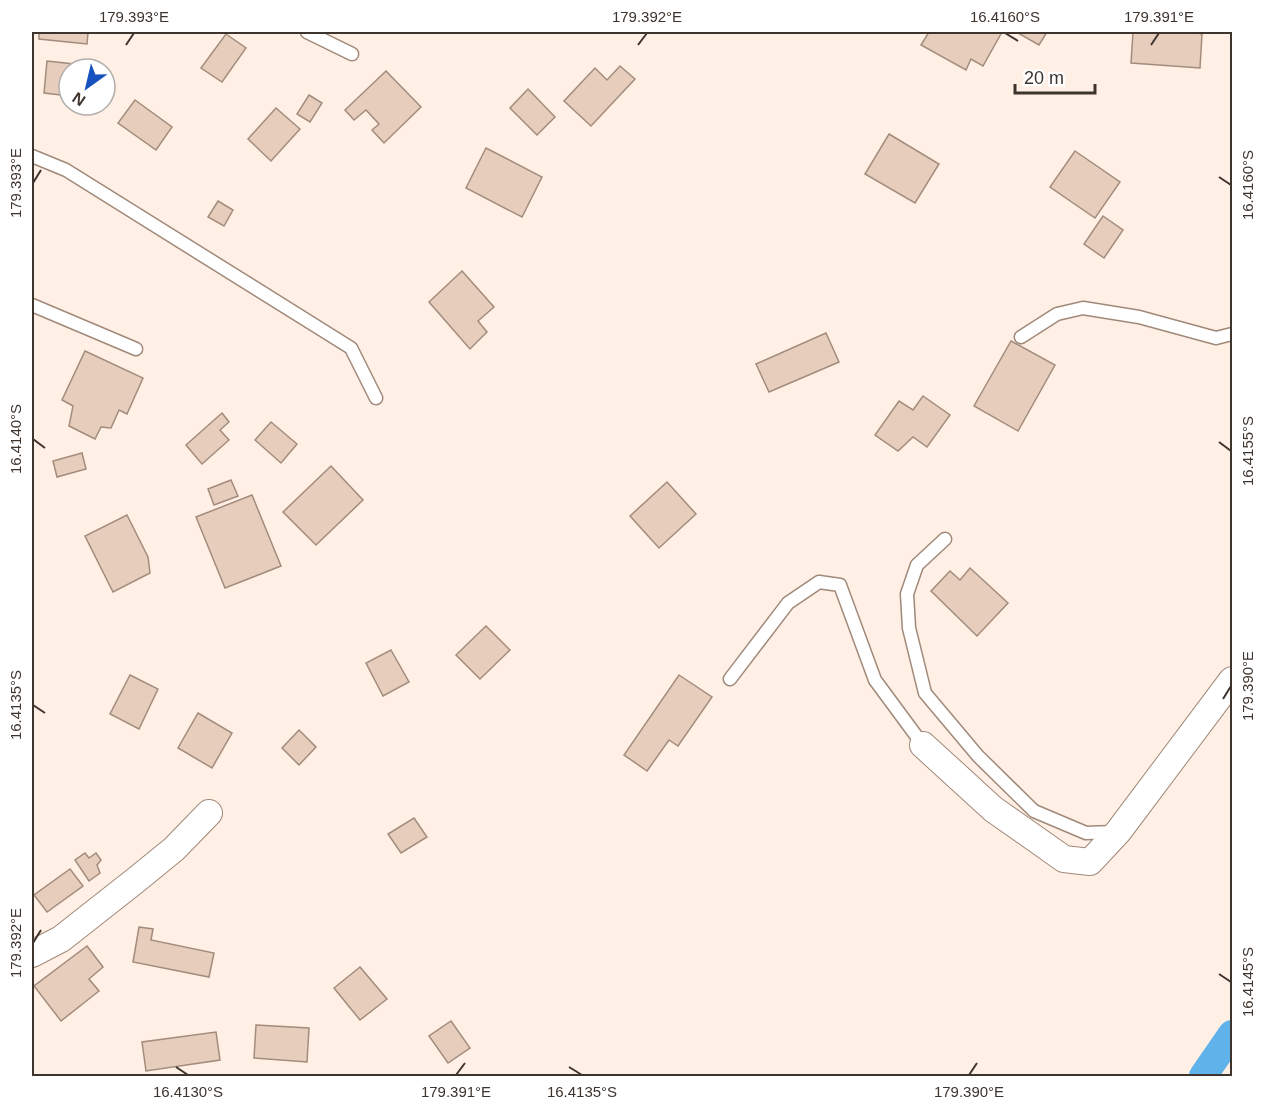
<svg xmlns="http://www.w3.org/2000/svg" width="1264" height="1108" viewBox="0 0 1264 1108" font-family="Arial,sans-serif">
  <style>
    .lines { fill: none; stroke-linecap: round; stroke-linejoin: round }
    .canal { stroke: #60b3ea; stroke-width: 28 }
    .building { fill: #e6cdbc; stroke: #a38c7c; stroke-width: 1.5 }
    .lane-casing { stroke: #a08979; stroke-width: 15 }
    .street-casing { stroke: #a08979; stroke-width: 28 }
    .lane { stroke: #fff; stroke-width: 12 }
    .street { stroke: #fff; stroke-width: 26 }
    .ticks { fill: none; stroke: #3e342e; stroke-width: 2 }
    .neatline { fill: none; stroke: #3e342e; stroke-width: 2 }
    .ticks-label { font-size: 15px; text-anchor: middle; fill: #3e342e }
  </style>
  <rect width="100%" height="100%" fill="#ffefe5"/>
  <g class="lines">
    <polyline class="canal" points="1203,1076 1232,1034"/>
  </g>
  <g class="building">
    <polygon points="39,32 88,32 87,44 39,39"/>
    <polygon points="929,32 1002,32 983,66 971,59 966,70 921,45"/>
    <polygon points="1016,32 1047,32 1039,45"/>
    <polygon points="1133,32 1193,32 1202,34 1200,68 1131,63"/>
    <polygon points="226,34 246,48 222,82 201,68"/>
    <polygon points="47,61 74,64 74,69 69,69 69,96 44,93"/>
    <polygon points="620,66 635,79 591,126 564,101 595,68 607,80"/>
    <polygon points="386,71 421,107 384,143 372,130 379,124 366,110 354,120 345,110"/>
    <polygon points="528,89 555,117 537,135 510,108"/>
    <polygon points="309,95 322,103 310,122 297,114"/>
    <polygon points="135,100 172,127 156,150 118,123"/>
    <polygon points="276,108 300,129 271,161 248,139"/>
    <polygon points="889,134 939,164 915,203 865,174"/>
    <polygon points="486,148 542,177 522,217 466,188"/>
    <polygon points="1075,151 1120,182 1095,218 1050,187"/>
    <polygon points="218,201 233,210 224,226 208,217"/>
    <polygon points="1103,216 1123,230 1104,258 1084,244"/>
    <polygon points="462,271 494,307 478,321 487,332 470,349 429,302"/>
    <polygon points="826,333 839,362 769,392 756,364"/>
    <polygon points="1011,341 1055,365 1018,431 974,406"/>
    <polygon points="85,351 143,378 127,414 119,410 111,428 101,427 95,439 69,426 73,406 62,400"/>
    <polygon points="923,396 950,415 927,447 913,437 898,451 875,435 899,401 913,410"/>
    <polygon points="222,413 229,422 220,430 229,440 202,464 186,445"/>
    <polygon points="271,422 297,444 281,463 255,440"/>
    <polygon points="82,453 86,469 57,477 53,461"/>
    <polygon points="331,466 363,500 316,545 283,512"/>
    <polygon points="231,480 238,496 214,505 208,489"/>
    <polygon points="667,482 696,514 659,548 630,516"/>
    <polygon points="252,495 281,566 225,588 196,517"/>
    <polygon points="127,515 148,557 150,573 113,592 85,536"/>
    <polygon points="970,568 1008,603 977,636 931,591 950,571 960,580"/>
    <polygon points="486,626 510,650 480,679 456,655"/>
    <polygon points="391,650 409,682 383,696 366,663"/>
    <polygon points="130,675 158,689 139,729 110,714"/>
    <polygon points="679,675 712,697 678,746 669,740 647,771 624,755"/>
    <polygon points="198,713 232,733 212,768 178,748"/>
    <polygon points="299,730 316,747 299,765 282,748"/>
    <polygon points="414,818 427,837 401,853 388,834"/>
    <polygon points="85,853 89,858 96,853 101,860 97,865 100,873 89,881 75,860"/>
    <polygon points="70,869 83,886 47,912 34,895"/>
    <polygon points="139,927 153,929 151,940 214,953 209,977 133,962"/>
    <polygon points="87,946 103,967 89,979 99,991 61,1021 34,986"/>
    <polygon points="360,967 387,999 360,1020 334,988"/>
    <polygon points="451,1021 470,1048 448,1063 429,1036"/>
    <polygon points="256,1025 309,1028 307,1062 254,1058"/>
    <polygon points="216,1032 220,1060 146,1071 142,1042"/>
  </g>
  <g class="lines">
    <g class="lane-casing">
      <g id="lane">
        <polyline points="307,32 352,54"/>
        <polyline points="32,156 66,170 351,348 376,398"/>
        <polyline points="32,305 136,349"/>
        <polyline points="1021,337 1057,314 1083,308 1139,317 1216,338 1232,334"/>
        <polyline points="945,539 917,565 907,594 909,628 925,693 978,756 1034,811 1086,833 1114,832"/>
        <polyline points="730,679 788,603 819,582 840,585 875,680 923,745"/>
      </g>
    </g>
    <g class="street-casing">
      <g id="street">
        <polyline points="923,745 993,809 1064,859 1090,862 1118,832 1232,680"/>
        <polyline points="32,954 61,939 136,880 174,849 209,813"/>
      </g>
    </g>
    <use href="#lane" class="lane"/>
    <use href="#street" class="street"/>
  </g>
  <path class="ticks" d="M1005,33l13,8M126,45l8,-12M638,45l9,-12M1151,45l8,-12M1219,177l12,8M33,183l8,-13M33,439l12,9M1219,442l12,9M1223,699l8,-13M33,705l12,8M33,943l8,-13M1219,974l12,8M176,1067l12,8M569,1067l13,8M456,1075l9,-12M969,1075l8,-12"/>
  <rect width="1264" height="1108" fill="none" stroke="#ffffff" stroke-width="66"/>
  <g transform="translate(87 87) rotate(214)"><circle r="28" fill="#ffffff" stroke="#b2aeab" stroke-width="1.5"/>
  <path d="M0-4.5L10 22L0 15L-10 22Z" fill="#1653be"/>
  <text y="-9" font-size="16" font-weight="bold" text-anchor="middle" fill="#3e342e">N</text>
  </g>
  <path d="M1015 84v9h80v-9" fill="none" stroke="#3e342e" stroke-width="3"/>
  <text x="1024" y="84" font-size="18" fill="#3e342e" stroke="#ffffff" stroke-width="4.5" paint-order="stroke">20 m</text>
  <rect x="33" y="33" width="1198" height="1042" class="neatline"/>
  <g class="ticks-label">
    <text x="134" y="22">179.393°E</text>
    <text x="647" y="22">179.392°E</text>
    <text x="1005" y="22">16.4160°S</text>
    <text x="1159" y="22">179.391°E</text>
    <text transform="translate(16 183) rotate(-90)" y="5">179.393°E</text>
    <text transform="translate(1248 185) rotate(-90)" y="5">16.4160°S</text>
    <text transform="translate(16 439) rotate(-90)" y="5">16.4140°S</text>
    <text transform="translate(1248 451) rotate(-90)" y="5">16.4155°S</text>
    <text transform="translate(1248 686) rotate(-90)" y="5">179.390°E</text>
    <text transform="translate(16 705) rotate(-90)" y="5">16.4135°S</text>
    <text transform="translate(16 943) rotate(-90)" y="5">179.392°E</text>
    <text transform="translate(1248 982) rotate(-90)" y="5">16.4145°S</text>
    <text x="188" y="1097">16.4130°S</text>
    <text x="456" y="1097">179.391°E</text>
    <text x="582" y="1097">16.4135°S</text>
    <text x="969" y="1097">179.390°E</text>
  </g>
</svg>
